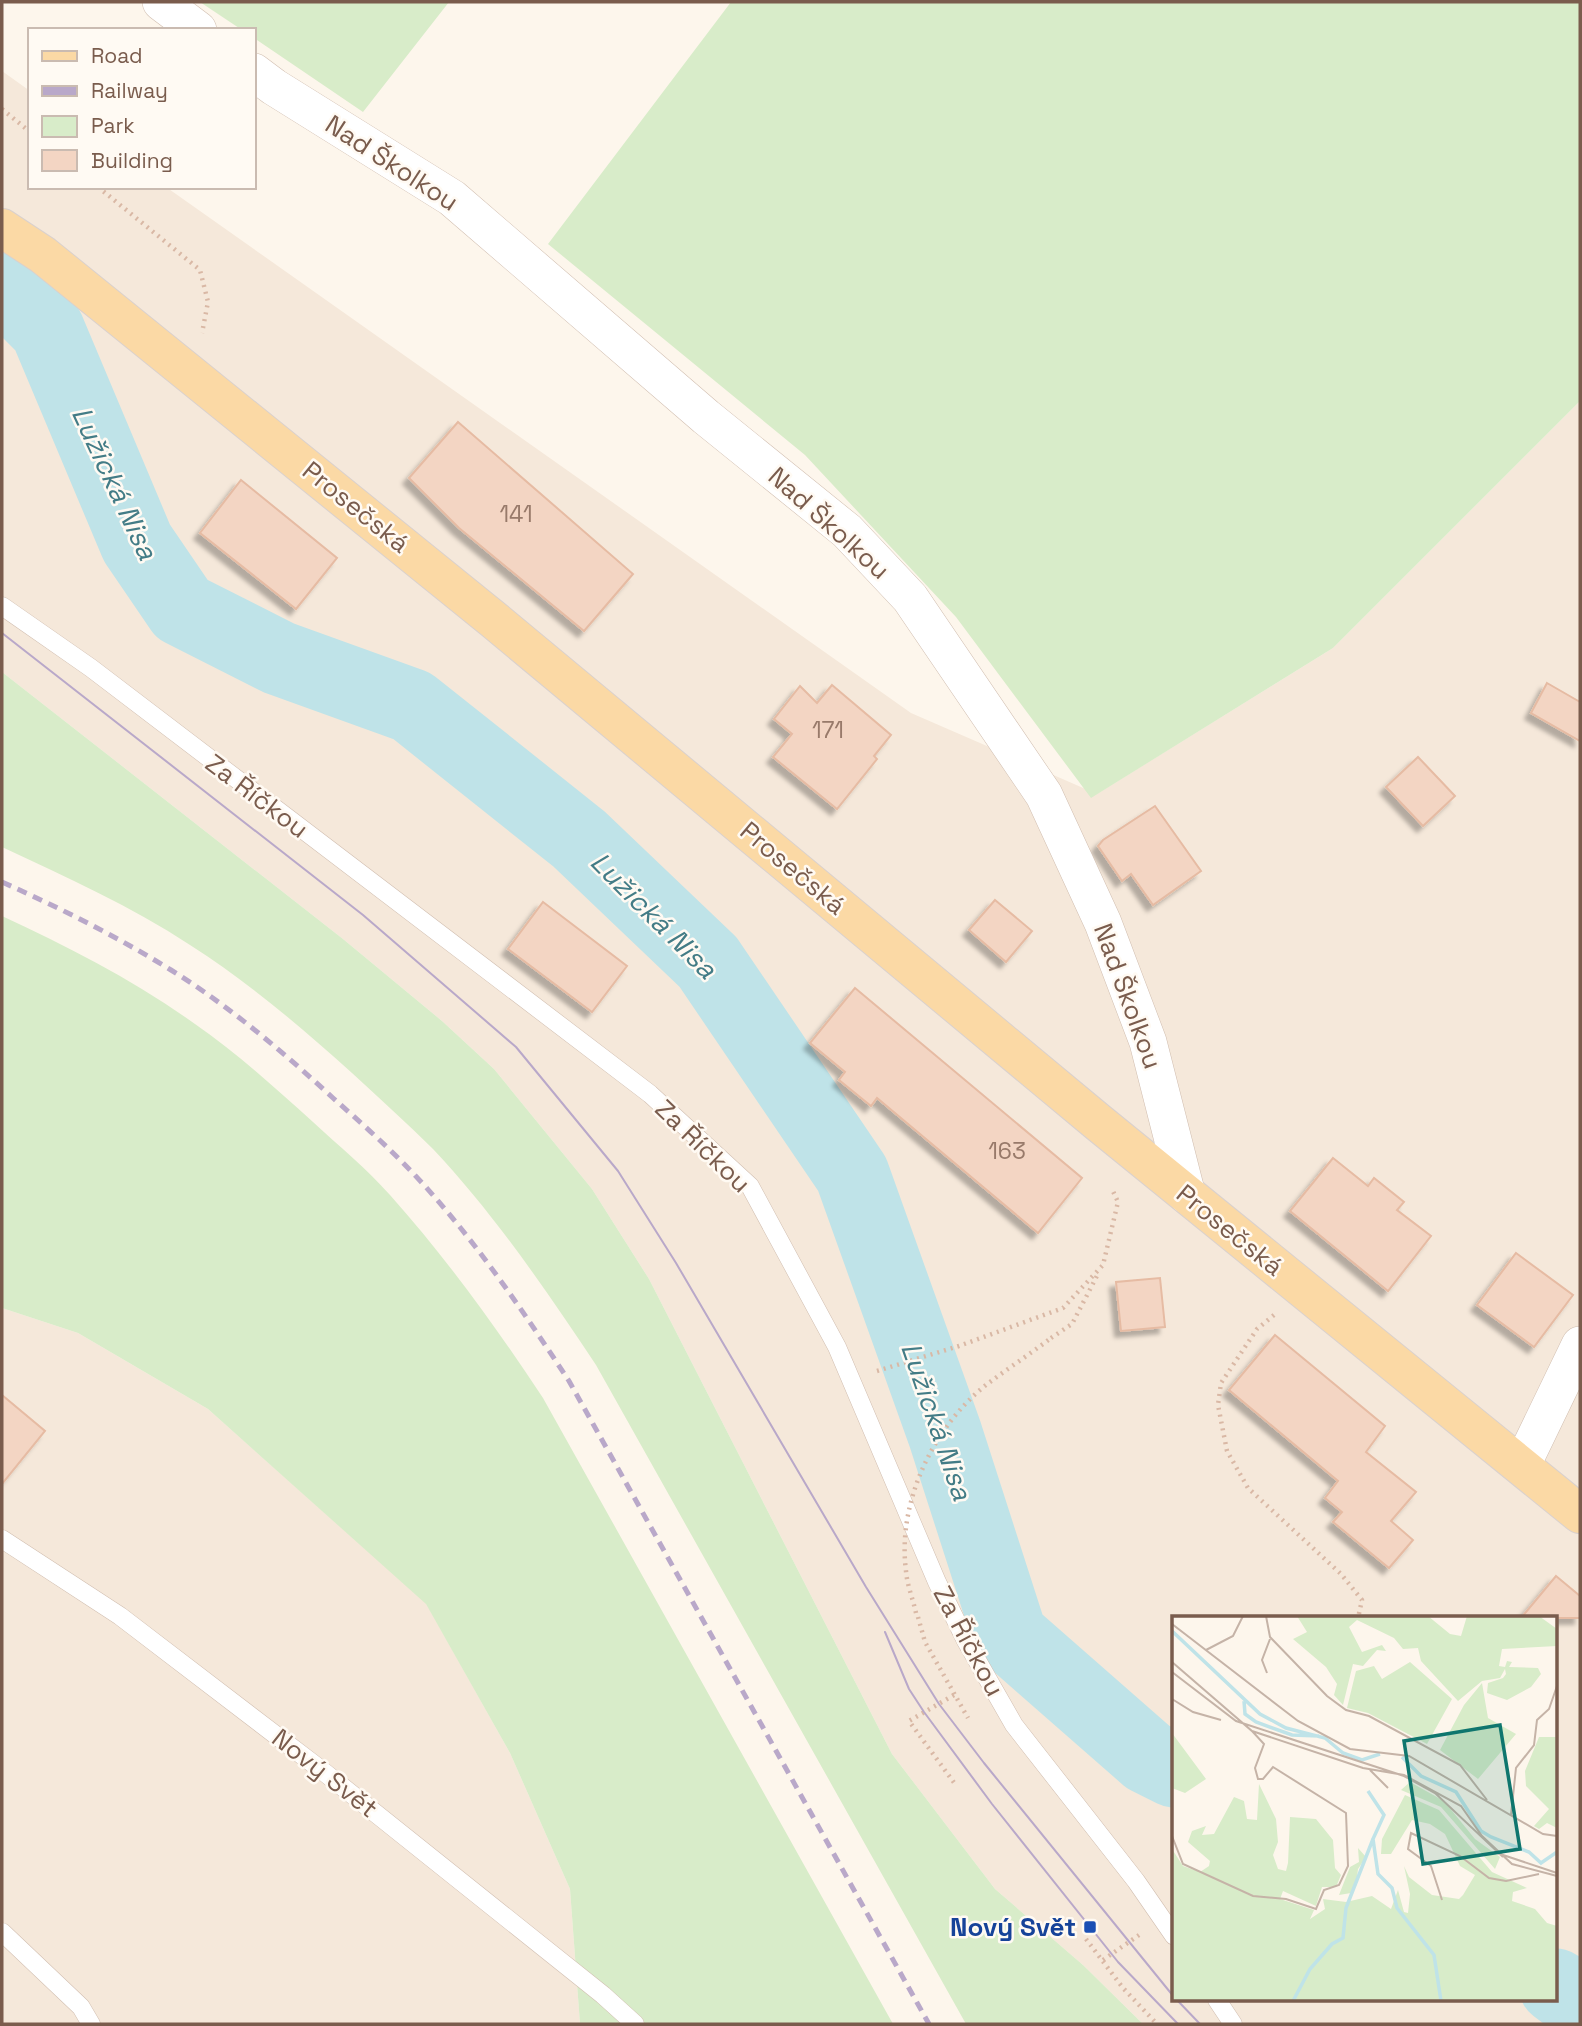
<svg xmlns="http://www.w3.org/2000/svg" width="1582" height="2026" viewBox="0 0 1582 2026" font-family="'Space Grotesk',sans-serif">
  <style>
    .residential { fill: #f5e8da; fill-rule: evenodd }
    .green { fill: #d8ecc9 }
    .lines { fill: none; stroke-linecap: round; stroke-linejoin: round }
    .river { stroke: #bfe3e8; stroke-width: 75 }
    .building { fill: #f3d5c3; stroke: #e6bba3; stroke-width: 2; filter: url(#shadow) }
    .lane-casing { stroke: #d1beb0; stroke-width: 19 }
    .street-casing { stroke: #d1beb0; stroke-width: 38 }
    .primary-casing { stroke: #dad1cd; stroke-width: 40 }
    .path { stroke: #d9b8a5; stroke-width: 4.5; stroke-dasharray: 2 5; stroke-linecap: butt }
    .lane { stroke: #fff; stroke-width: 18 }
    .street { stroke: #fff; stroke-width: 37 }
    .primary { stroke: #fbd9a5; stroke-width: 38 }
    .tram { stroke: #b9a8c9; stroke-width: 2 }
    .rail { stroke: #b9a8c9; stroke-width: 5; stroke-dasharray: 10 7; stroke-linecap: butt }
    .path-bridge { stroke: #d9b8a5; stroke-width: 4.5; stroke-dasharray: 2 5; stroke-linecap: butt }
    .transit-dot { fill: #1a4fb4; stroke: #fffaf3; stroke-width: 2.5 }
    .labels { text-anchor: middle; stroke-width: 5; stroke-linejoin: round; paint-order: stroke }
    .number-label { font-size: 23px; fill: #987a6a }
    .street-label { font-size: 26px; fill: #7a5c4d; stroke: #fffaf3 }
    .transit-label { font-size: 26px; font-weight: bold; fill: #164399; stroke: #fffaf3; text-anchor: end }
    .water-label { font-size: 28px; font-style: italic; fill: #437c86; stroke: #fffaf3 }
    .inset-river { fill: none; stroke: #bfe3e8; stroke-width: 3.5 }
    .inset-road { fill: none; stroke: #c5b3a7; stroke-width: 2 }
    .view { fill: #0f766e; fill-opacity: 0.15; stroke: #0f766e; stroke-width: 3.5 }
    .inset-edge { fill: none; stroke: #7a5c4d; stroke-width: 3.5 }
  </style>
  <defs>
    <filter id="shadow"><feDropShadow dx="-6" dy="6" stdDeviation="2" flood-color="#0004"/></filter>
  </defs>
  <rect width="100%" height="100%" fill="#fdf6ec"/>
  <g class="residential">
    <path d="M2,71l28,20v96h136l745,526 186,81 236,-146 247,-247v1623h-437l-60,-59 -88,-76 -103,-135 -243,-475 -57,-90 -98,-120 -52,-48 -99,-82 -341,-267zM1174,1618h382v382h-382z"/>
    <polygon points="2,1308 78,1333 208,1409 426,1603 510,1753 570,1889 580,2024 2,2024"/>
  </g>
  <g class="green">
    <polygon points="200,2 449,2 363,112 254,38 254,30 242,30"/>
    <polygon points="731,2 1580,2 1580,401 1333,648 1091,798 956,617 805,455 548,244"/>
    <path d="M2,672l341,267 99,82 52,48 98,120 57,90 243,475 103,135 88,76 60,59h-177l-370,-659c-50,-75 -101,-150 -163,-216 -26,-26 -54,-51 -81,-76 -51,-46 -104,-91 -162,-128 -59,-39 -124,-68 -188,-98z"/>
    <path d="M2,916c67,31 133,65 193,108 42,29 80,64 118,98 26,24 54,47 77,73 57,64 106,132 153,203l350,626h-313l-10,-135 -60,-136 -84,-149 -218,-195 -130,-76 -76,-25z"/>
  </g>
  <g class="lines">
    <g class="river">
      <polyline points="2,287 10,292 47,329 137,543 182,609 279,658 412,706 579,839 708,962 852,1174 945,1434 1010,1636 1148,1757 1174,1770"/>
      <polyline points="1556,1986 1580,2004"/>
    </g>
  </g>
  <g class="building">
    <polygon points="458,422 633,574 584,631 459,528 409,478"/>
    <polygon points="241,480 337,558 296,609 200,533"/>
    <polygon points="1547,683 1580,702 1580,741 1531,713"/>
    <polygon points="832,685 891,735 874,756 877,759 837,809 773,757 792,734 774,719 800,686 817,703"/>
    <polygon points="1418,757 1455,796 1423,826 1386,787"/>
    <polygon points="1155,806 1201,871 1153,905 1131,874 1122,881 1098,846 1103,840"/>
    <polygon points="995,900 1032,931 1006,962 969,930"/>
    <polygon points="543,902 627,966 592,1012 508,949"/>
    <polygon points="855,988 1082,1178 1038,1233 877,1098 871,1106 839,1080 845,1072 810,1043"/>
    <polygon points="1333,1158 1368,1186 1374,1178 1404,1202 1397,1210 1431,1236 1388,1291 1290,1211"/>
    <polygon points="1516,1253 1573,1295 1534,1347 1477,1305"/>
    <polygon points="1160,1278 1165,1327 1121,1331 1116,1282"/>
    <polygon points="1275,1335 1385,1426 1366,1452 1416,1492 1391,1521 1413,1540 1389,1568 1333,1522 1342,1512 1325,1498 1338,1481 1229,1390"/>
    <polygon points="2,1395 45,1431 2,1484"/>
    <polygon points="1556,1576 1580,1596 1580,1618 1521,1618"/>
  </g>
  <g class="lines">
    <g class="lane-casing">
      <g id="lane">
        <polyline points="2,606 91,668 650,1094 750,1186 837,1347 937,1582 966,1641 1014,1725 1136,1881 1174,1936"/>
        <polyline points="2,1539 120,1616 324,1772 603,1995 635,2024"/>
        <polyline points="2,1932 81,2007 91,2024"/>
        <polyline points="1217,2000 1233,2024"/>
      </g>
    </g>
    <g class="street-casing">
      <g id="street">
        <polyline points="161,2 198,30"/>
        <polyline points="254,72 274,87 452,198 706,417 847,531 910,598 1044,795 1103,923 1148,1042 1187,1195"/>
        <polyline points="1522,1465 1580,1345"/>
      </g>
    </g>
    <g class="primary-casing">
      <polyline id="primary" points="2,228 43,255 494,620 1099,1123 1580,1514"/>
    </g>
    <g class="path">
      <polyline points="2,109 30,132"/>
      <polyline points="98,187 200,270 208,302 202,333"/>
      <polyline points="1274,1315 1257,1329 1221,1383 1218,1405 1227,1451 1248,1488 1341,1574 1362,1600 1358,1618"/>
      <polyline points="1051,1338 1072,1324 1099,1272"/>
      <polyline points="877,1371 959,1346 1063,1308 1103,1265 1118,1202 1112,1189"/>
      <polyline points="918,1617 925,1642 968,1718"/>
      <polyline points="954,1695 909,1721 955,1784"/>
      <polyline points="1086,1939 1123,1988 1157,2024"/>
      <polyline points="1103,1960 1139,1935"/>
    </g>
    <use href="#lane" class="lane"/>
    <use href="#street" class="street"/>
    <use href="#primary" class="primary"/>
    <g class="tram">
      <polyline points="2,633 363,915 516,1047 618,1171 676,1263 866,1587 939,1704 984,1763 1174,1997"/>
      <polyline points="885,1632 909,1689 924,1712 992,1804 1118,1962 1178,2024"/>
      <polyline points="1177,2000 1200,2024"/>
    </g>
    <path class="rail" d="M2,882c58,26 114,54 169,88 58,36 111,81 162,128 26,23 53,47 77,72 61,64 111,138 159,211l360,643"/>
    <path class="path-bridge" d="M916,1613c-3,-14 -9,-28 -10,-42 -9,-68 27,-144 80,-186 21,-16 44,-31 65,-47"/>
  </g>
  <rect class="transit-dot" x="1083" y="1920" width="14" height="14" rx="3.5"/>
  <g class="labels">
    <g class="number-label">
      <text x="516" y="522">141</text>
      <text x="828" y="738">171</text>
      <text x="1007" y="1159">163</text>
    </g>
    <g class="street-label">
      <text transform="translate(392 163) rotate(33)" y="9">Nad Školkou</text>
      <text transform="translate(356 507) rotate(39)" y="9">Prosečská</text>
      <text transform="translate(829 523) rotate(42)" y="9">Nad Školkou</text>
      <text transform="translate(257 796) rotate(37)" y="9">Za Říčkou</text>
      <text transform="translate(793 868) rotate(40)" y="9">Prosečská</text>
      <text transform="translate(1128 996) rotate(70)" y="9">Nad Školkou</text>
      <text transform="translate(703 1146) rotate(44)" y="9">Za Říčkou</text>
      <text transform="translate(1230 1230) rotate(39)" y="9">Prosečská</text>
      <text transform="translate(969 1641) rotate(62)" y="9">Za Říčkou</text>
      <text transform="translate(325 1773) rotate(38)" y="9">Nový Svět</text>
    </g>
    <g class="transit-label">
      <text x="1076" y="1936">Nový Svět</text>
    </g>
    <g class="water-label">
      <text transform="translate(115 483) rotate(65)" y="10">Lužická Nisa</text>
      <text transform="translate(654 915) rotate(45)" y="10">Lužická Nisa</text>
      <text transform="translate(937 1421) rotate(71)" y="10">Lužická Nisa</text>
    </g>
  </g>
  <g transform="translate(1172 1616)">
    <rect width="385" height="385" fill="#fdf6ec"/>
    <path d="M125,0h131l22,18 11,2 6,-20h72l18,13v17l-55,3 -3,17 6,1 2,-6 5,1 -3,5 29,1 3,6 -10,13 -24,13 -20,-7 1,-10 15,-5 3,-4 -1,-5 -5,9 -18,3 -24,20 -37,-40 -3,-13 -15,1 -9,-11 -37,-18 -8,7 13,25 20,-7 4,6 -9,-1 -14,16 -10,-2 -10,41 -9,-10 3,-11 -11,-17 -33,-28 14,-7zM238,46l42,37 -25,45 -59,-31 -21,-5 9,-37 18,-5 8,13zM310,67l6,35 28,16 -38,45 -38,-29 24,-45zM0,117l34,46 -21,14 -13,-5zM367,121h18v91l-10,-5 -8,6 -5,-3 15,-17 -23,-23 -1,-15zM238,166l34,19 31,38 25,18 -5,12 -54,-62 -40,-17zM87,168l17,35 2,23 -5,13 5,14 8,2 2,-8 2,-46 26,2 17,21 2,28 6,7 -5,12h-14l-6,19 -33,-15 -3,8 34,11 -4,9 15,-10 -2,-10 23,3 26,-6 19,13 7,-19 6,22 4,1 2,-19 -6,-28 5,11 23,18 27,4 4,-4 12,-20 -15,-9 -15,-32 -15,-10 -18,-4 -21,34h-10l1,-15 23,-44 34,15 53,62 35,16 -14,4 -1,9 23,8 12,14 10,3v75h-385v-152l11,17 17,6 9,-6 1,-5 -22,-19 4,-11 14,-5 -4,9 12,-1 20,-37 10,4 3,18 10,1zM186,232l8,9 -8,12 -2,17 -5,7 -12,2 11,-28 9,-5z" fill="#d8ecc9"/>
    <path class="inset-river" d="M0,15l88,83 26,14 39,10 18,15 19,7 18,-6M72,85l1,13 11,8 36,13 27,1M230,141l19,19 35,16 25,39 10,6 38,15 12,11 16,-11M196,175l16,24 -11,24 5,35 14,14 5,20 37,47 7,46M121,385l17,-32 22,-25 11,-6 3,-30 27,-69"/>
    <path class="inset-road" d="M94,0l4,21 57,59 19,14 23,6 91,49 27,35M0,8l126,97 52,28 59,7 134,78 14,2M34,34l27,-14 10,-20M0,46l80,69 111,37 41,7 57,31 21,30 30,28 45,12M0,56l64,49 168,55 31,17 68,64M95,57l-5,-13 8,-21M0,83l21,13 28,8M198,154l18,18M339,199l5,-47 18,-23 3,-25 12,-11 8,-23M0,220l11,28 70,32 33,3 30,10 8,-19 15,-5 9,-19 -2,-53 -73,-46 -10,12h-5l-3,-11 9,-24 -12,-13M322,236l63,21M270,284l-11,-34 -23,-17 3,-16 49,23 29,22 17,3 33,-7"/>
    <path class="view" d="M328,109l20,124 -97,15 -19,-123z"/>
    <rect width="385" height="385" class="inset-edge"/>
  </g>
  <rect width="1582" height="2026" fill="none" stroke="#7a5c4d" stroke-width="7"/>
  <rect x="28" y="28" width="228" height="161" fill="#fffaf3" stroke="#cabbb1" stroke-width="2"/>
  <rect x="42" y="51" width="35" height="10" fill="#fbd9a5" stroke="#cabbb1" stroke-width="2"/>
  <text x="91" y="63" font-size="21" fill="#7a5c4d">Road</text>
  <rect x="42" y="86" width="35" height="10" fill="#b9a8c9" stroke="#cabbb1" stroke-width="2"/>
  <text x="91" y="98" font-size="21" fill="#7a5c4d">Railway</text>
  <rect x="42" y="116" width="35" height="21" fill="#d8ecc9" stroke="#cabbb1" stroke-width="2"/>
  <text x="91" y="133" font-size="21" fill="#7a5c4d">Park</text>
  <rect x="42" y="150" width="35" height="21" fill="#f3d5c3" stroke="#cabbb1" stroke-width="2"/>
  <text x="91" y="168" font-size="21" fill="#7a5c4d">Building</text>
</svg>
